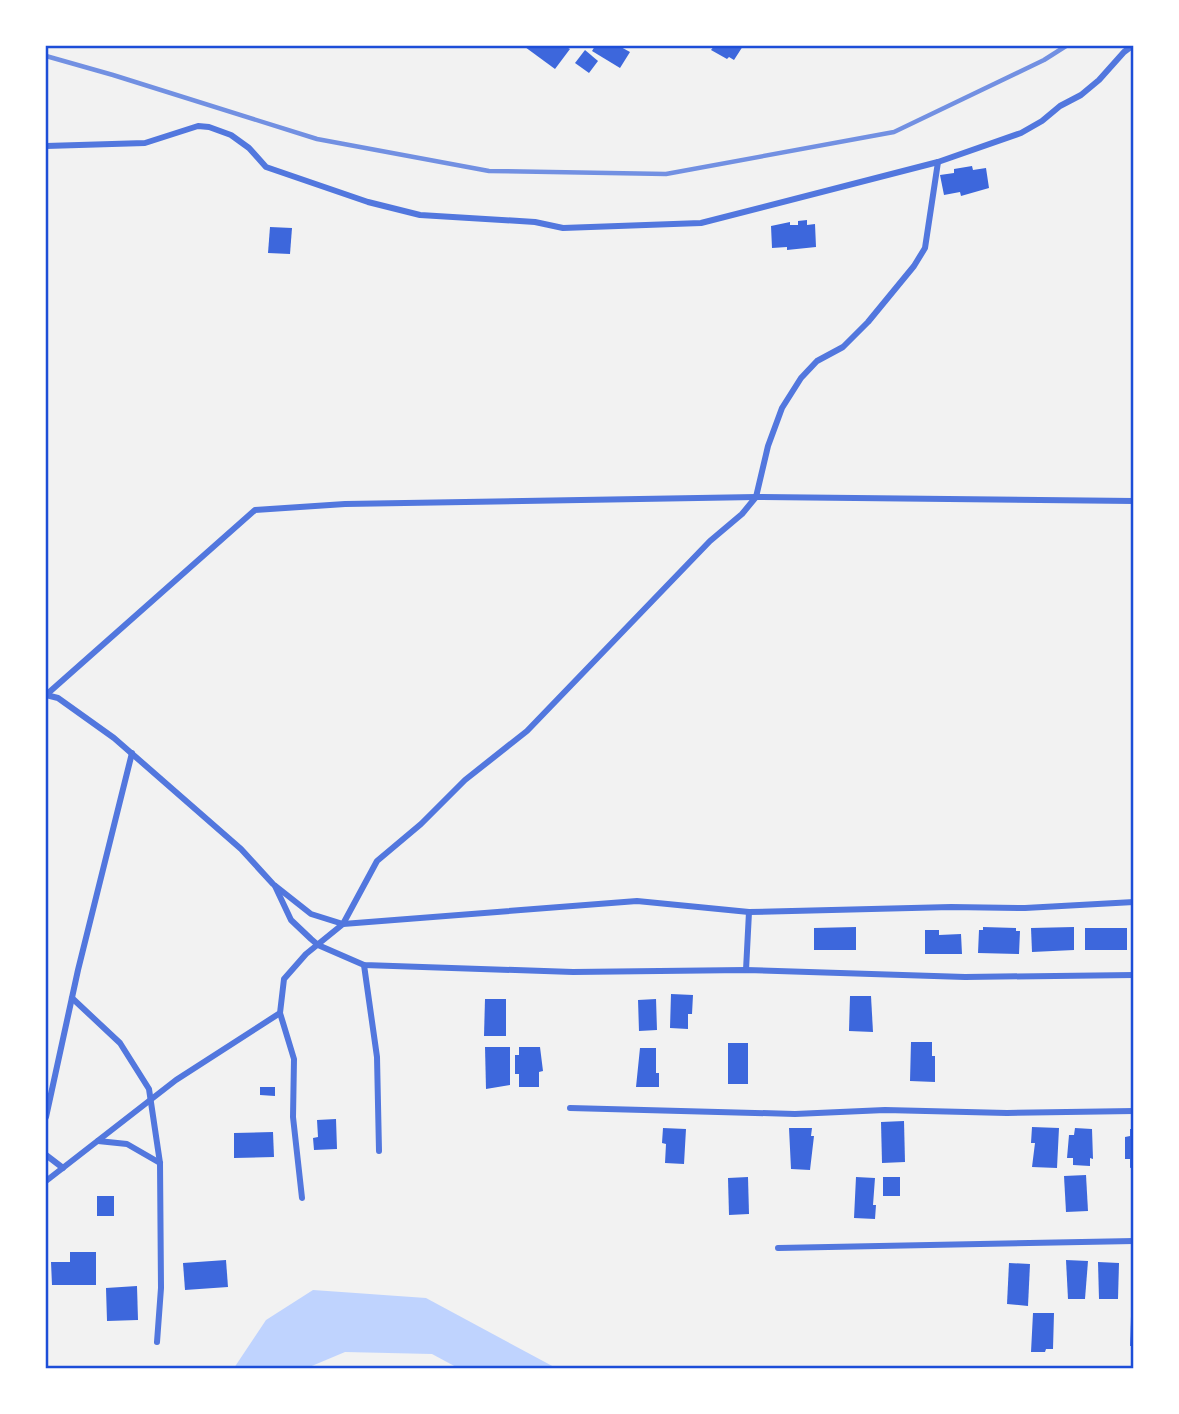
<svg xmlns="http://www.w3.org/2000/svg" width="1179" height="1414" viewBox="0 0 1179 1414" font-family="'IBM Plex Sans',sans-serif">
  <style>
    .water { fill: #bfd3fe }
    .building { fill: #3d67dc }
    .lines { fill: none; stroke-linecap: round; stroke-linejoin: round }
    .minor { stroke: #5277de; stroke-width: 6 }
    .rail { stroke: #7290e2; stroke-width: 4.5 }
    .neatline { fill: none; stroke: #1d4ed8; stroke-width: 2.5 }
  </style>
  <rect width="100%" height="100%" fill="#f2f2f2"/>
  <polygon class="water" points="313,1290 426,1298 556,1368 458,1368 432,1354 345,1352 307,1368 234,1368 266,1320"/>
  <g class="building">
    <polygon points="526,46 565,46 570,49 555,69 525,47"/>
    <polygon points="595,46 619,46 630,52 620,68 592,51"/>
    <polygon points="714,46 743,46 734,60 729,57 727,59 711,50"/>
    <polygon points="585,50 598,61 589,73 575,63"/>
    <polygon points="972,166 973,170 986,168 989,188 961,196 960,192 944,195 940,175 954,173 954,169"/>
    <polygon points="807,220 807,225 815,224 816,247 787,250 787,247 772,248 771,226 790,222 790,225 798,225 798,221"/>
    <polygon points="270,227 292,228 290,254 268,253"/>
    <polygon points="856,927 856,950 814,950 814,928"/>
    <polygon points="983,927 1016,928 1016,931 1020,931 1019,954 978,953 979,930 983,930"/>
    <polygon points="1074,927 1074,950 1032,952 1031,928"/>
    <rect x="1085" y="928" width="42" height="22"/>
    <polygon points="925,930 939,930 939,935 961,934 962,954 925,954"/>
    <polygon points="671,994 693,995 692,1014 688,1014 688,1029 670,1028"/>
    <polygon points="850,996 871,996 873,1032 849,1031"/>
    <polygon points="485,999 506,999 506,1036 484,1036"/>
    <polygon points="656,999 657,1030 639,1031 638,1000"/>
    <polygon points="911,1042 932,1042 932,1056 935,1056 935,1082 910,1081"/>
    <rect x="728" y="1043" width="20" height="41"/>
    <polygon points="485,1047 510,1047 510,1085 486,1089"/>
    <polygon points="519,1047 540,1047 543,1071 539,1072 539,1087 519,1087 519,1074 515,1074 515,1055 519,1055"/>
    <polygon points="640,1048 656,1048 656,1073 659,1073 659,1087 636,1087"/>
    <polygon points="260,1087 275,1087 275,1096 260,1095"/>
    <polygon points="336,1119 337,1149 314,1150 313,1138 318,1137 317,1120"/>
    <polygon points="904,1121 905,1162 882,1163 881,1122"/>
    <polygon points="1032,1127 1059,1128 1057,1168 1032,1167 1035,1143 1031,1143"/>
    <polygon points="663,1128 686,1129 684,1164 665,1163 666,1144 662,1143"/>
    <polygon points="789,1128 812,1128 811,1136 814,1136 810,1170 791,1169"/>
    <polygon points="1075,1128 1092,1129 1093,1159 1090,1158 1090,1166 1073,1165 1073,1158 1067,1158 1069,1135 1074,1135"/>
    <polygon points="1130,1129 1134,1129 1134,1167 1130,1168 1130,1159 1125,1159 1125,1137 1130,1136"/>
    <polygon points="273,1132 274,1157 234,1158 234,1133"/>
    <polygon points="1086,1175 1088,1211 1066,1212 1064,1176"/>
    <polygon points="748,1177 749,1214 729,1215 728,1178"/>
    <polygon points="856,1177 875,1178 873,1205 876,1205 875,1219 854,1218"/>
    <rect x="883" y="1177" width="17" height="19"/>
    <rect x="97" y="1196" width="17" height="20"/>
    <polygon points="70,1252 96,1252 96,1285 52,1285 51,1262 70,1262"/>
    <polygon points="226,1260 228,1287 185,1290 183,1263"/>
    <polygon points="1066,1260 1088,1261 1085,1299 1068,1299"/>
    <polygon points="1098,1262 1119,1263 1118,1299 1099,1299"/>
    <polygon points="1009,1263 1030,1264 1028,1306 1007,1304"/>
    <polygon points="137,1286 138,1320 107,1321 106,1288"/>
    <polygon points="1033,1313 1054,1313 1053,1349 1046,1349 1045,1352 1031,1352"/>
    <polygon points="1131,1317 1134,1317 1134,1346 1130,1346"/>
  </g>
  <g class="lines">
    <g class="minor">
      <polyline points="46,146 145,143 198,126 209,127 231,135 249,148 266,167 368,202 420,215 535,222 563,228 701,223 938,162 1021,133 1042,121 1060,106 1081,95 1099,80 1124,52 1132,46"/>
      <polyline points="46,695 58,698 114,738 241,849 273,884 311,914 343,924 637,901 749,912 951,907 1025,908 1134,902"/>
      <polyline points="46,695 255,510 345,504 756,497 1134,501"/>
      <polyline points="275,886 291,920 311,939 318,945 364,965 573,972 746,970 965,977 1134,975"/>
      <polyline points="364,965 377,1057 379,1151"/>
      <polyline points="746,970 749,912"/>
      <polyline points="72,998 120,1043 149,1089 160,1163 161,1288 157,1342"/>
      <polyline points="280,1013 294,1059 293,1117 302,1198"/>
      <polyline points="570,1108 795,1114 885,1110 1007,1113 1134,1111"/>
      <polyline points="46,1117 78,970 132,753"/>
      <polyline points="98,1141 127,1144 160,1163"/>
      <polyline points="46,1155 63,1168"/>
      <polyline points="46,1181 176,1080 280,1013 284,979 306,954 343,924 377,861 421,824 465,780 527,731 710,541 742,514 756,497 768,446 782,408 801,378 817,361 843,347 868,322 914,266 925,248 938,162"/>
      <polyline points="778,1248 1134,1241"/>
    </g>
    <polyline class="rail" points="46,56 113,75 317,139 489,171 666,174 894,132 1044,60 1066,46"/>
  </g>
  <rect width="1179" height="1414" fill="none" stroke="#ffffff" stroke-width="94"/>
  <rect x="47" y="47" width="1085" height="1320" class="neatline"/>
</svg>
